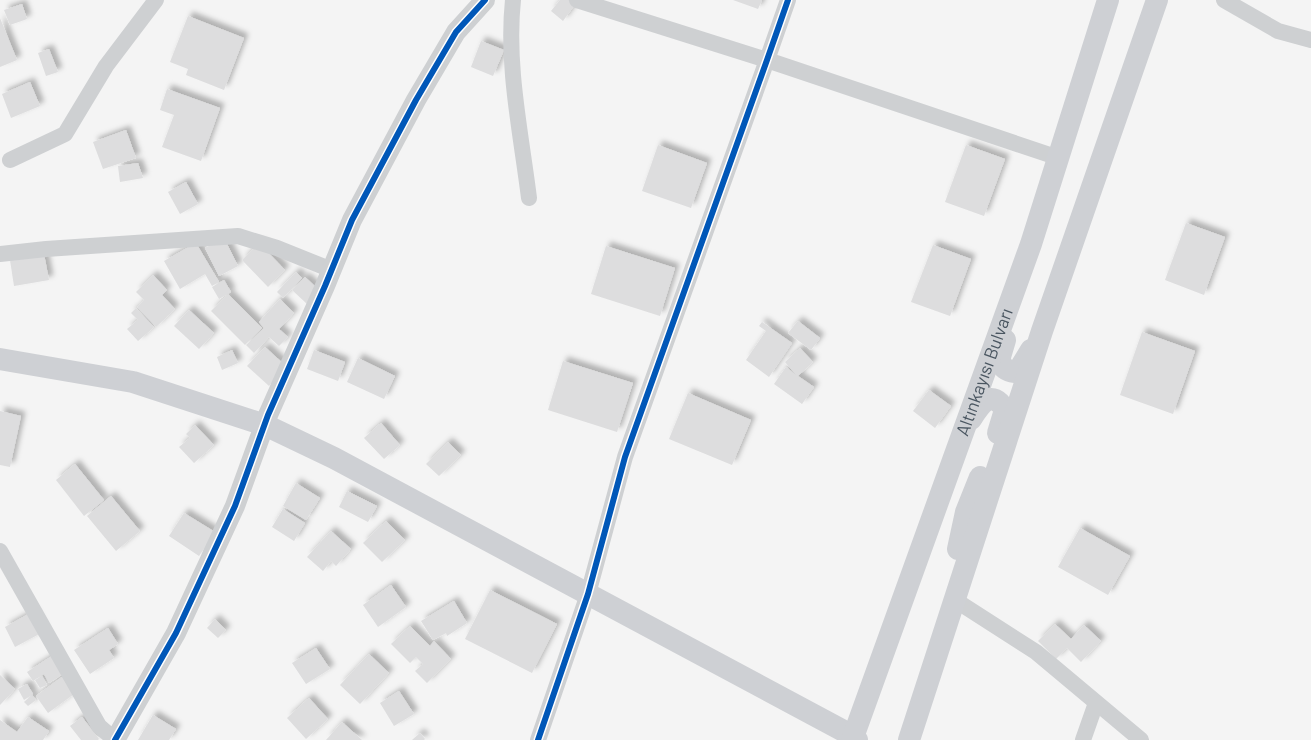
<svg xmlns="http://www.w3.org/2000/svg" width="1311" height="740" viewBox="0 0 1311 740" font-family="Barlow,sans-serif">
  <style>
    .building { fill: #ddddde; filter: url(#shadow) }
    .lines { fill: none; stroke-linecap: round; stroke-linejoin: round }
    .minor { stroke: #ced0d2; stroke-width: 16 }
    .tertiary { stroke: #ced0d2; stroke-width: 20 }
    .secondary { stroke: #ced0d4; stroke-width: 22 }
    .cycleway-casing { stroke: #fff; stroke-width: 9 }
    .cycleway { stroke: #0057b8; stroke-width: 6 }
    .labels { text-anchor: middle; stroke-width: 5; stroke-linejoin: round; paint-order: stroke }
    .street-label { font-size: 18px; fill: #4a5661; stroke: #fff }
  </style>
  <defs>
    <filter id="shadow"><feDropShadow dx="4.5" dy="-4.5" stdDeviation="2.5" flood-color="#0004"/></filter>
  </defs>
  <rect width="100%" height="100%" fill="#f4f4f4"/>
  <g class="building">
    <polygon points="560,0 568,0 576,3 563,21 551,11"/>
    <polygon points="733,0 762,0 758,9"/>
    <polygon points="22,4 27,19 10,25 4,10"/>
    <polygon points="188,16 244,38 224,90 186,75 188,69 170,62"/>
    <polygon points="0,18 17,60 0,67"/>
    <polygon points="481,41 504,50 493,76 471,67"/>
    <polygon points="49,49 58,72 46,76 38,53"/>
    <polygon points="30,82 40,106 11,118 2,94"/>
    <polygon points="167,89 220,108 201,161 162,147 174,115 160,110"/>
    <polygon points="126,130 136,158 103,169 93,142"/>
    <polygon points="658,145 707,163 691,208 642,191"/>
    <polygon points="966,145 1005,159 984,216 945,202"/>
    <polygon points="138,163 143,178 120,182 118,166"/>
    <polygon points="186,182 198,204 180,214 168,192"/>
    <polygon points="1186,223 1225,237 1204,295 1165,280"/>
    <polygon points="224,238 238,266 219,276 205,248"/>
    <polygon points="196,243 219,282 212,286 205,274 180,289 164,261"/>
    <polygon points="259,243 285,270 268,287 242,260"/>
    <polygon points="933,245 971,259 950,316 911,302"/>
    <polygon points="606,246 675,268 660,316 591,294"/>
    <polygon points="44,254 49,280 14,286 10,260"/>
    <polygon points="296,272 302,278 283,298 277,292"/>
    <polygon points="153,275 167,290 162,295 175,309 156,327 137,307 144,300 136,292"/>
    <polygon points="305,277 320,291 307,304 292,290"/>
    <polygon points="224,280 231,292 219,299 212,287"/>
    <polygon points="228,294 262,328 245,345 211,311"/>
    <polygon points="280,299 294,313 279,329 288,337 279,346 269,337 254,353 246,345 264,328 259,322"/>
    <polygon points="136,308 154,327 138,341 127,329 138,320 131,313"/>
    <polygon points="189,310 214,333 199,349 174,326"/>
    <polygon points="798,321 820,338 811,350 788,333"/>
    <polygon points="762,322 792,343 769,377 746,360 766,331 759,326"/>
    <polygon points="1142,332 1195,351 1173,414 1120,395"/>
    <polygon points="265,347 287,367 269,386 247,366"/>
    <polygon points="800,348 813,362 798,376 814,387 802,404 774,384 786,367 796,375 785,362"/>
    <polygon points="232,350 238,363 222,370 217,357"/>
    <polygon points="314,350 345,362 338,381 307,369"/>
    <polygon points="358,358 395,376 384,399 347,382"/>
    <polygon points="563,361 633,383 617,432 548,410"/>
    <polygon points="929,390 951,406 935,428 913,411"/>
    <polygon points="688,393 751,420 732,465 669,439"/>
    <polygon points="0,411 21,416 10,467 0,465"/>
    <polygon points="381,423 400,445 384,459 364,438"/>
    <polygon points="195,425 214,445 194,463 179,447 190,438 186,434"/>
    <polygon points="448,442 461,455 439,476 426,464"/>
    <polygon points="75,464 104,500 84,516 56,480"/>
    <polygon points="296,483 320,498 306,520 283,506"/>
    <polygon points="347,491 377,506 368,522 339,507"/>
    <polygon points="111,496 140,531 116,551 87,516"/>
    <polygon points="283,509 305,523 294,541 272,527"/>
    <polygon points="184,513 215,532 199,556 169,536"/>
    <polygon points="386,521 405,540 382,562 363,543"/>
    <polygon points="1080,528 1130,556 1108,595 1058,567"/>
    <polygon points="331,531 351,549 336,566 331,561 323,571 307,557"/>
    <polygon points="391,585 406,607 378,627 363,605"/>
    <polygon points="490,590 557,624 532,673 465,639"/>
    <polygon points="454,601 467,623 447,636 446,633 433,640 421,621"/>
    <polygon points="32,612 43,632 15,647 5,627"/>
    <polygon points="215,619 226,630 218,638 207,628"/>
    <polygon points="1055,624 1071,639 1084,625 1101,641 1081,662 1067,648 1056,659 1038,641"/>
    <polygon points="410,626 430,646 434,641 451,659 427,683 415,671 423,664 416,657 410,663 391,644"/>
    <polygon points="108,628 118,644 109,650 114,658 90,674 74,650"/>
    <polygon points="316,648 330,669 306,684 292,663"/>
    <polygon points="369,654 389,673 360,704 340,685"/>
    <polygon points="52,656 63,674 49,683 44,674 33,681 27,672"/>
    <polygon points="0,675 15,689 0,705"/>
    <polygon points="42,676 47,685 40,688 35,680"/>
    <polygon points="62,677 74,694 48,713 36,696"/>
    <polygon points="27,684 33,694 24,700 18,689"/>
    <polygon points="399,691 414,714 394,726 380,703"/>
    <polygon points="32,695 36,700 28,706 24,702"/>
    <polygon points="309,698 328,719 306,739 287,718"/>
    <polygon points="153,715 176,729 169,740 138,740"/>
    <polygon points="28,717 49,731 43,740 0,740 0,720 17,732"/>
    <polygon points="82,717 99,739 98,740 81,740 70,726"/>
    <polygon points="342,722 362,740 326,740"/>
    <polygon points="420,733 425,739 424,740 412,740"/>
  </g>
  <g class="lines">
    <g class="minor">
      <path d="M513,0c-7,65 8,133 16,198"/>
      <polyline points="577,0 767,60 1059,158"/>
      <polyline points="1224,0 1278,31 1311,40"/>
      <polyline points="10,160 65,134 106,66 156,0"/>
      <polyline points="0,254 46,249 238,236 277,248 332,270"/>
      <polyline points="0,551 99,726 115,740"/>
      <polyline points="955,600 1036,652 1141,740"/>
      <polyline points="538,740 588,594 625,457 767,60 788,0"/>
      <polyline points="1083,740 1096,703"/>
    </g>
    <polyline class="tertiary" points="115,740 176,633 235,506 268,415 325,286 352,220 416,100 456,32 485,0"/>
    <g class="secondary">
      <path d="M1005,340l-6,20c4,8 7,11 16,12l5,-4 11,-18"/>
      <polyline points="0,359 133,382 265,425 334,458 853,736 857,740"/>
      <path d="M971,419c9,-14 20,-32 34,-9l-7,23"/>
      <polyline points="958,549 966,512 980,477"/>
      <path id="s1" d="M852,740l179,-496 77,-244"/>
      <polyline points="909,740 1042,331 1157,0"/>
    </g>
    <g class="cycleway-casing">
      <g id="cycleway">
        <polyline points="115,740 176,633 235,506 268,415 325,286 352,220 416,100 456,32 485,0"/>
        <polyline points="538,740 588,594 625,457 767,60 788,0"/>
      </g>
    </g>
    <use href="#cycleway" class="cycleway"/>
  </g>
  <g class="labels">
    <g class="street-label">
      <text dy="6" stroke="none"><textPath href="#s1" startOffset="391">Altınkayısı Bulvarı</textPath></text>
    </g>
  </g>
</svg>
